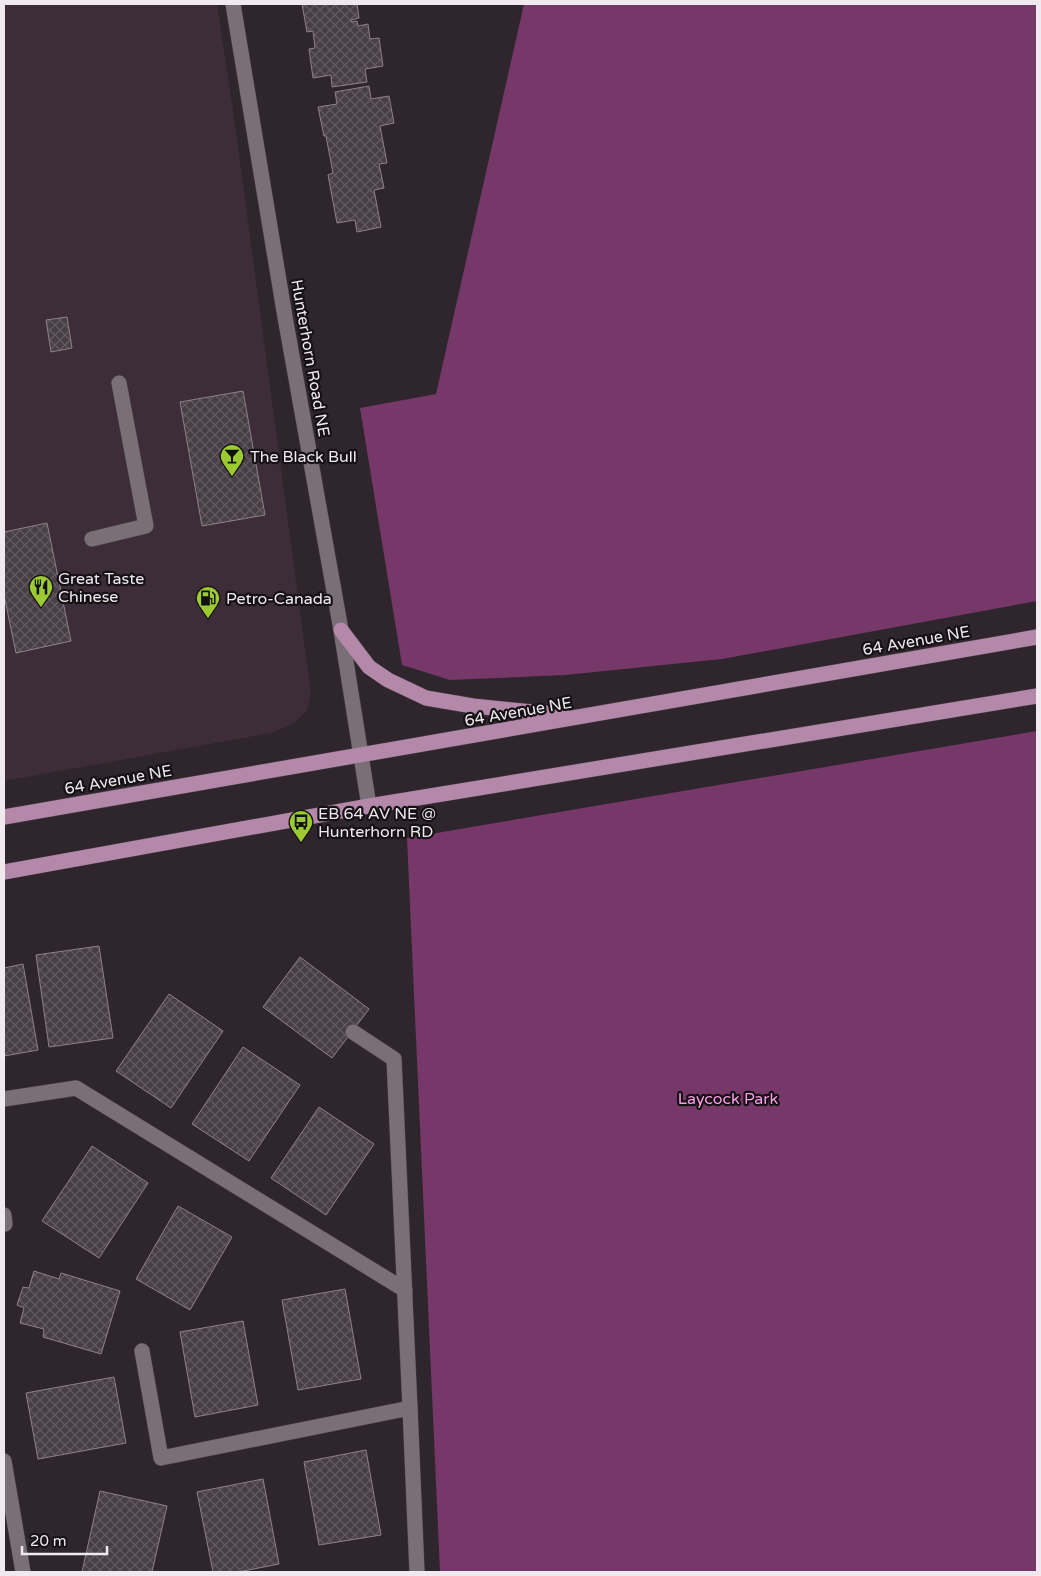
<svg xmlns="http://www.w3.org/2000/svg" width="1041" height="1576" viewBox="0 0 1041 1576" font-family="'Varela Round',sans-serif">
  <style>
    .built { fill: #3c2d38 }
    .park { fill: #753869 }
    .building { fill: url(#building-cross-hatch); stroke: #8d828a }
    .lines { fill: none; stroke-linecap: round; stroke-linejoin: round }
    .minor-casing { stroke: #4b4349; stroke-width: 16 }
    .major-casing { stroke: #4b4349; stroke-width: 16 }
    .minor { stroke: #7a6f77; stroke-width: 15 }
    .major { stroke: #b388a8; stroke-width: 15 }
    .labels { text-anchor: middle; stroke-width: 4.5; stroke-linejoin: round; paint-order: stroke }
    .street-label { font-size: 16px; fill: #f0e9ee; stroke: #151114 }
    .poi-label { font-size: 16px; fill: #f0e9ee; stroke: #151114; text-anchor: start }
    .park-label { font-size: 16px; fill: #fb9de6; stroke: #151114 }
  </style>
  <defs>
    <pattern id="building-cross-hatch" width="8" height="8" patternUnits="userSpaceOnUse" patternTransform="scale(1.25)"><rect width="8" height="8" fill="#483e45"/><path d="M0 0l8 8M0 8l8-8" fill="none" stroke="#635a60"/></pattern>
  </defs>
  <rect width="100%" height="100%" fill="#2f262d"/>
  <polygon class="built" points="4,4 217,4 235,124 311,694 306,712 293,724 271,733 4,781"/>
  <g class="park">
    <polygon points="524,4 1037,4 1037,601 722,659 565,675 450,680 402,665 360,408 436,394"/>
    <polygon points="1037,731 1037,1572 440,1572 407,838"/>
  </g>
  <g class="building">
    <polygon points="302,4 357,4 359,18 351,20 351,22 357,21 358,26 368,24 370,39 379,38 383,66 365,69 367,82 332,87 331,75 313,78 309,49 315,48 313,31 307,32"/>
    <polygon points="369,86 371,99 389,96 394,123 380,126 387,163 379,164 384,188 374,190 381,227 357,232 355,220 337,223 328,175 333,173 326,136 324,136 318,107 337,104 335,92"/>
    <polygon points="67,317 72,348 51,352 46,320"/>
    <polygon points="243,391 265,515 202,526 180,402"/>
    <polygon points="47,523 71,641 16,653 4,595 4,532"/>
    <polygon points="99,946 113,1038 49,1047 36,955"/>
    <polygon points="300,957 369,1009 332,1058 263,1007"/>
    <polygon points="23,964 38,1050 4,1056 4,968"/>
    <polygon points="169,994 223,1031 171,1108 116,1071"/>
    <polygon points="243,1047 300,1085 249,1161 192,1124"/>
    <polygon points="319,1107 374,1144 326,1215 271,1178"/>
    <polygon points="92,1146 148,1183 99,1258 42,1221"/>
    <polygon points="178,1206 232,1237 190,1310 136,1279"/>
    <polygon points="34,1271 59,1279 61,1273 120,1291 101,1354 43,1337 44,1329 20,1323 24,1308 17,1305 23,1287 29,1288"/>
    <polygon points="345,1289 361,1379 298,1390 282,1300"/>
    <polygon points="243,1321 258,1405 195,1417 180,1332"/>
    <polygon points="114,1377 126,1443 38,1459 26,1393"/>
    <polygon points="366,1450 381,1535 319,1545 304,1462"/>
    <polygon points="263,1479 279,1564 238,1572 213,1572 197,1492"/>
    <polygon points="100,1491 167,1506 152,1572 82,1572"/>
  </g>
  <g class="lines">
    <g class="minor-casing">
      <g id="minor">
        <polyline points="233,4 285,317 341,630 369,806"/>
        <polyline points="92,539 146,526 119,383"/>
        <polyline points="353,1032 394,1059 410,1408"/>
        <polyline points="4,1099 76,1088 405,1290"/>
        <polyline points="4,1215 5,1224"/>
        <polyline points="142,1351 161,1458 410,1408 417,1572"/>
        <polyline points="4,1461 23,1572"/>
      </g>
    </g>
    <g class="major-casing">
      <g id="major">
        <polyline points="341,630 369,667 388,680 426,698 473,706 563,715"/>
        <polyline points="4,817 1037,637"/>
        <polyline points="4,872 369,806 1037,696"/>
      </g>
    </g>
    <use href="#minor" class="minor"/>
    <use href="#major" class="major"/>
  </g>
  <defs>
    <g id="bar-pin" transform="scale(1.25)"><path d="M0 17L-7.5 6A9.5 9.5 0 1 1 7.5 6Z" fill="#9cca32" stroke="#151114"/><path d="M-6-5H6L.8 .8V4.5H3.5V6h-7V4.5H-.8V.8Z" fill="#111"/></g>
    <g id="restaurant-pin" transform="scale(1.25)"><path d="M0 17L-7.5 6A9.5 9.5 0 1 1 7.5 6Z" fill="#9cca32" stroke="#151114"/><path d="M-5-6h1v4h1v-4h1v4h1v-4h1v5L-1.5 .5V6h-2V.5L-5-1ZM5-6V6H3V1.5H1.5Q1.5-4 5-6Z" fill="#111"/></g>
    <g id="fuel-pin" transform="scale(1.25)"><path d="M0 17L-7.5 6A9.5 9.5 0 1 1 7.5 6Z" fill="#9cca32" stroke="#151114"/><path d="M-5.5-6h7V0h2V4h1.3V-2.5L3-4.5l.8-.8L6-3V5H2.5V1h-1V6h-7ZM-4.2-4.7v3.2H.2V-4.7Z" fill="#111"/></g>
    <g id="bus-pin" transform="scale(1.25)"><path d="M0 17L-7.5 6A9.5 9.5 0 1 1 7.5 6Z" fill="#9cca32" stroke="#151114"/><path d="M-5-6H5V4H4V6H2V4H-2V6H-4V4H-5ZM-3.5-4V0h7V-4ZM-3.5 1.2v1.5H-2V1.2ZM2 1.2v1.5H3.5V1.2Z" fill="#111"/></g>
  </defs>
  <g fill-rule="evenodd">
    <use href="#bar-pin" x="232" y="456"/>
    <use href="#restaurant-pin" x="41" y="587"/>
    <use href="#fuel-pin" x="208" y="598"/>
    <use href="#bus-pin" x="301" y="822"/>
  </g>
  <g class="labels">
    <g class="street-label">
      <text transform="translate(311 358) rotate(80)" y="6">Hunterhorn Road NE</text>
      <text transform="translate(916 640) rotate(-10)" y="6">64 Avenue NE</text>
      <text transform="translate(518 711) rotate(-10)" y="6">64 Avenue NE</text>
      <text transform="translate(118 779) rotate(-10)" y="6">64 Avenue NE</text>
    </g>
    <g class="poi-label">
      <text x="250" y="462">The Black Bull</text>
      <text x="58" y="584">Great Taste<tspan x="58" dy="18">Chinese</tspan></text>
      <text x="226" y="604">Petro-Canada</text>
      <text x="318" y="819">EB 64 AV NE @<tspan x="318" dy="18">Hunterhorn RD</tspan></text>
    </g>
    <g class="park-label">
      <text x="728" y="1104">Laycock Park</text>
    </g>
  </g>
  <rect width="1041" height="1576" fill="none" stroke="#f0e9ee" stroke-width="10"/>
  <path d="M22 1546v8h85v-8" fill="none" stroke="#f0e9ee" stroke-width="2.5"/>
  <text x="30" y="1546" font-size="15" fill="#f0e9ee" stroke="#151114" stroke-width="4" paint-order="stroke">20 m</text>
</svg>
